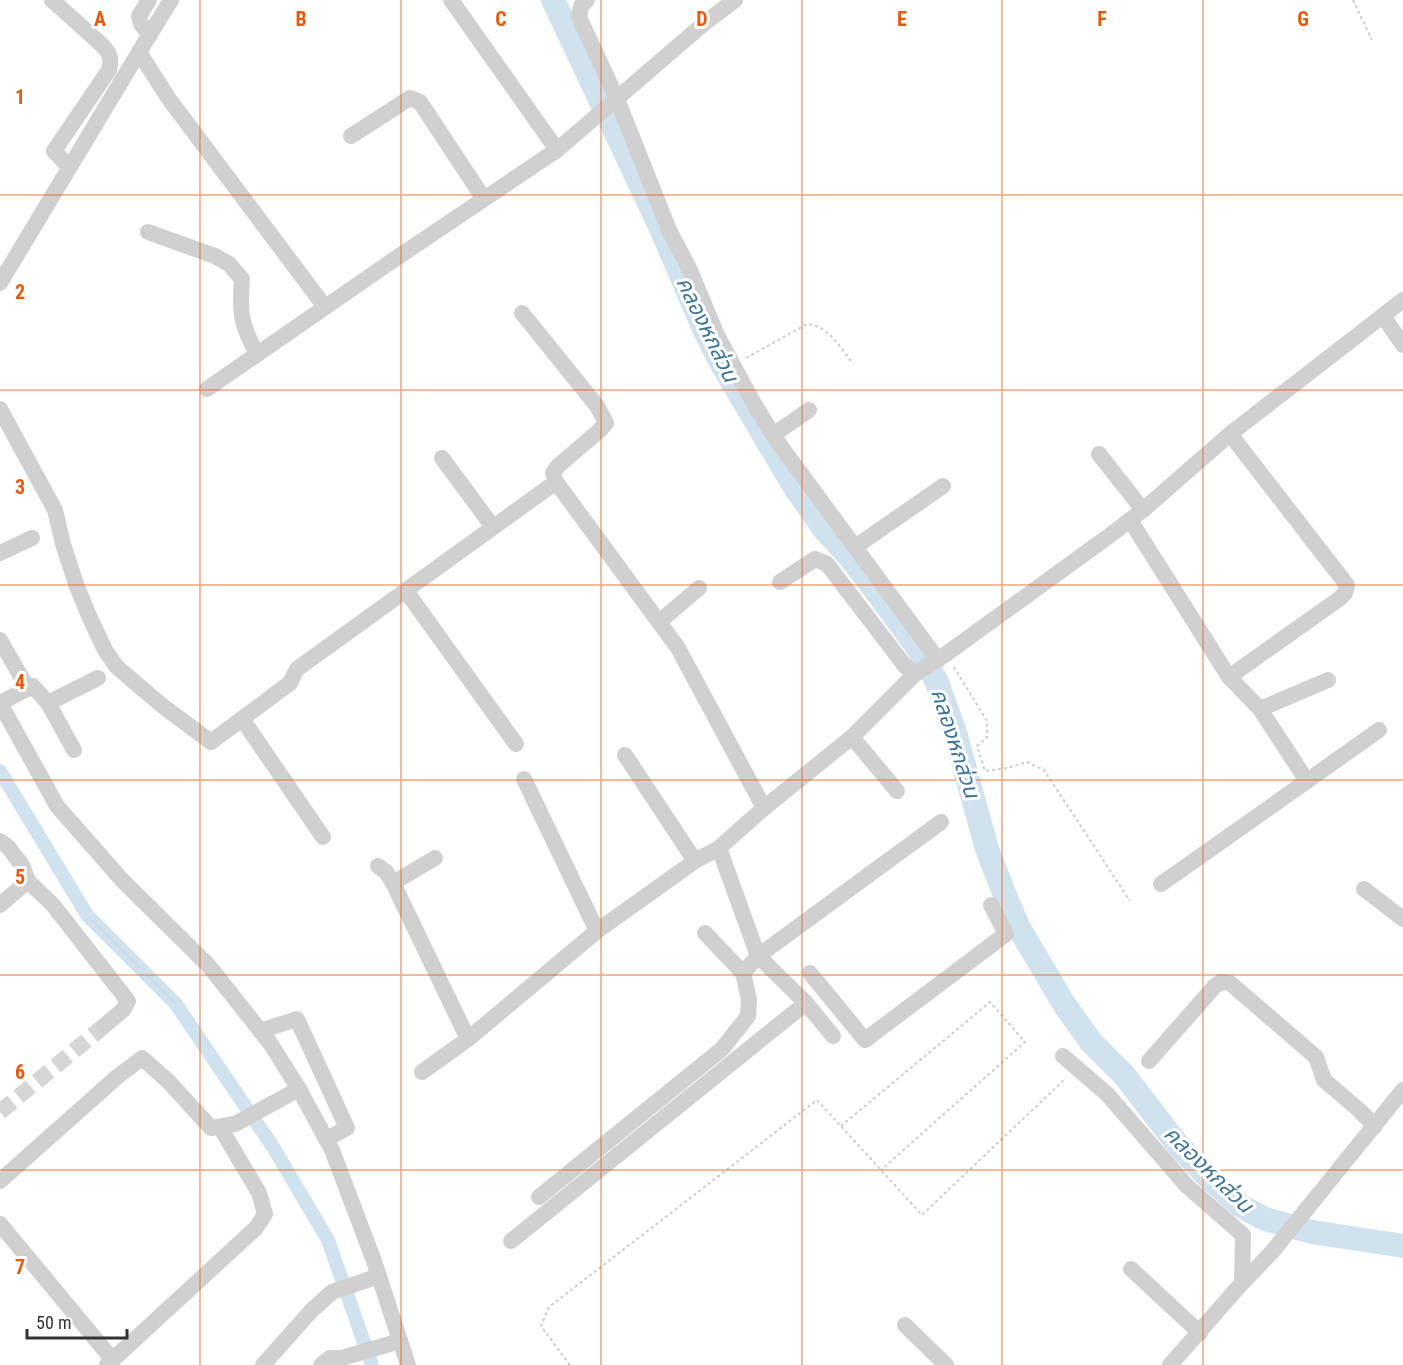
<svg xmlns="http://www.w3.org/2000/svg" width="1403" height="1365" viewBox="0 0 1403 1365" font-family="'Roboto Condensed','Noto Sans Thai',sans-serif">
  <style>
    .lines { fill: none; stroke-linecap: round; stroke-linejoin: round }
    .canal { stroke: #cfe2ee; stroke-width: 14 }
    .river { stroke: #cfe2ee; stroke-width: 24 }
    .minor-tunnel { stroke: #d6d6d6; stroke-width: 16; stroke-dasharray: 16 8; stroke-linecap: butt }
    .path { stroke: #cdcdcd; stroke-width: 2; stroke-dasharray: 3 3; stroke-linecap: butt }
    .minor { stroke: #d0d0d0; stroke-width: 16 }
    .grid { fill: none; stroke: #e8590c; stroke-width: 1.5; stroke-opacity: 0.55 }
    .labels { text-anchor: middle; stroke-width: 6; stroke-linejoin: round; paint-order: stroke }
    .water-label { font-size: 22px; font-style: italic; fill: #3f7597; stroke: #fff }
    .grid-label { font-size: 20px; text-anchor: middle; font-weight: bold; fill: #e8590c; stroke: #fff; stroke-width: 6; stroke-linejoin: round; paint-order: stroke }
  </style>
  <rect width="100%" height="100%" fill="#fff"/>
  <g class="lines">
    <polyline class="canal" points="0,771 87,915 176,1004 273,1147 328,1240 372,1365"/>
    <g class="river">
      <polyline points="553,0 604,108"/>
      <polyline points="608,116 663,233 705,331 720,361 794,486 825,530 850,557 879,595 917,647 936,680 954,729 987,849 1008,903 1019,928 1064,1004 1091,1042 1124,1075 1178,1145 1208,1177 1241,1206 1265,1219 1312,1232 1403,1246"/>
    </g>
    <polyline class="minor-tunnel" points="0,1112 104,1026"/>
    <g class="path">
      <polyline points="1353,0 1372,40"/>
      <path d="M746,358l61,-34c21,2 32,22 44,37"/>
      <polyline points="954,667 987,721 987,737 977,746 985,771 1007,768 1027,762 1044,770 1130,901"/>
      <polyline points="841,1126 990,1002 1025,1042 881,1170"/>
      <polyline points="570,1365 541,1326 549,1307 817,1100 922,1215 1066,1078"/>
    </g>
    <g class="minor">
      <path d="M52,0l49,44c9,9 11,14 8,26l-55,81 15,16"/>
      <polyline points="149,0 139,16 141,24 150,35"/>
      <polyline points="171,0 139,52 169,99 325,307"/>
      <polyline points="451,0 557,150"/>
      <polyline points="587,0 581,6 579,17 617,99 669,230 689,268 717,335 753,402 777,441 938,660"/>
      <polyline points="351,136 410,98 420,102 484,199"/>
      <path d="M148,232l67,24 14,8 13,15c-3,33 -1,46 15,75"/>
      <polyline points="0,283 139,52"/>
      <polyline points="522,313 597,406 606,423 600,430 558,466 553,473 556,482 678,648 764,808"/>
      <polyline points="1383,316 1403,345"/>
      <polyline points="207,389 389,263 557,150 707,21 735,0"/>
      <polyline points="0,409 55,510 63,544 76,584 89,616 105,650 116,666 132,680 164,707 211,742 290,683 297,669 556,482"/>
      <polyline points="773,435 809,410"/>
      <polyline points="1099,454 1143,510"/>
      <polyline points="442,458 493,527"/>
      <polyline points="1130,520 1229,677 1260,709 1307,781 1161,884"/>
      <polyline points="855,547 943,486"/>
      <polyline points="0,553 32,538"/>
      <polyline points="780,582 815,559 827,564 905,666 915,674"/>
      <polyline points="406,591 516,744"/>
      <polyline points="659,622 699,588"/>
      <polyline points="0,640 28,689"/>
      <polyline points="1229,677 1339,599 1345,593 1347,585 1230,434"/>
      <polyline points="0,703 57,806 122,880 209,966 270,1043 299,1089 332,1150 374,1261 408,1365"/>
      <polyline points="0,703 33,686 48,703 74,750"/>
      <polyline points="48,703 98,678"/>
      <polyline points="1260,709 1328,680"/>
      <polyline points="242,719 323,837"/>
      <polyline points="852,737 897,791"/>
      <polyline points="625,755 695,861"/>
      <polyline points="524,779 597,931"/>
      <polyline points="1307,781 1379,730"/>
      <polyline points="0,841 8,847 22,865 28,881 53,905 128,1001 123,1010 104,1026"/>
      <polyline points="719,848 758,956 806,1003 833,1036"/>
      <polyline points="378,866 386,872 393,883 468,1039"/>
      <polyline points="393,883 435,858"/>
      <polyline points="1364,889 1403,919"/>
      <polyline points="0,905 28,881"/>
      <polyline points="705,933 743,973"/>
      <polyline points="810,973 865,1040 1006,934 991,905"/>
      <polyline points="260,1031 297,1019 347,1128 326,1139"/>
      <polyline points="1063,1056 1107,1094 1187,1186 1243,1235 1242,1283"/>
      <polyline points="1149,1061 1215,986 1221,982 1230,983 1316,1057 1324,1080 1359,1110 1375,1126"/>
      <polyline points="422,1072 468,1039 597,931 695,861 719,848 764,808 852,737 915,674 946,654 1109,536 1143,510 1230,434 1403,300"/>
      <polyline points="0,1181 117,1077 142,1058 168,1081 211,1128 235,1124 299,1089"/>
      <polyline points="539,1197 722,1049 748,1016 749,999 743,973 758,956 941,822"/>
      <polyline points="0,1224 113,1360"/>
      <polyline points="511,1241 806,1003"/>
      <polyline points="1131,1269 1200,1333"/>
      <polyline points="905,1325 946,1365"/>
      <polyline points="107,1365 256,1228 265,1214 259,1193 220,1127"/>
      <polyline points="263,1365 311,1311 332,1292 379,1276"/>
      <polyline points="321,1365 330,1358 342,1358 400,1341"/>
      <polyline points="1170,1365 1242,1283 1272,1252 1403,1090"/>
    </g>
  </g>
  <path class="grid" d="M200,0v1365M401,0v1365M601,0v1365M802,0v1365M1002,0v1365M1203,0v1365M0,195h1403M0,390h1403M0,585h1403M0,780h1403M0,975h1403M0,1170h1403"/>
  <g class="labels">
    <g class="water-label">
      <text transform="translate(708 329) rotate(64)" y="8">คลองหกส่วน</text>
      <text transform="translate(956 743) rotate(72)" y="8">คลองหกส่วน</text>
      <text transform="translate(1209 1169) rotate(44)" y="8">คลองหกส่วน</text>
    </g>
  </g>
  <g class="grid-label">
    <text x="100" y="26">A</text>
    <text x="301" y="26">B</text>
    <text x="501" y="26">C</text>
    <text x="702" y="26">D</text>
    <text x="902" y="26">E</text>
    <text x="1102" y="26">F</text>
    <text x="1303" y="26">G</text>
    <text x="20" y="104">1</text>
    <text x="20" y="299">2</text>
    <text x="20" y="494">3</text>
    <text x="20" y="689">4</text>
    <text x="20" y="884">5</text>
    <text x="20" y="1079">6</text>
    <text x="20" y="1274">7</text>
  </g>
  <path d="M27 1329v9h100v-9" fill="none" stroke="#333333" stroke-width="3"/>
  <text x="36" y="1329" font-size="18" fill="#333333" stroke="#ffffff" stroke-width="4.5" paint-order="stroke">50 m</text>
</svg>
